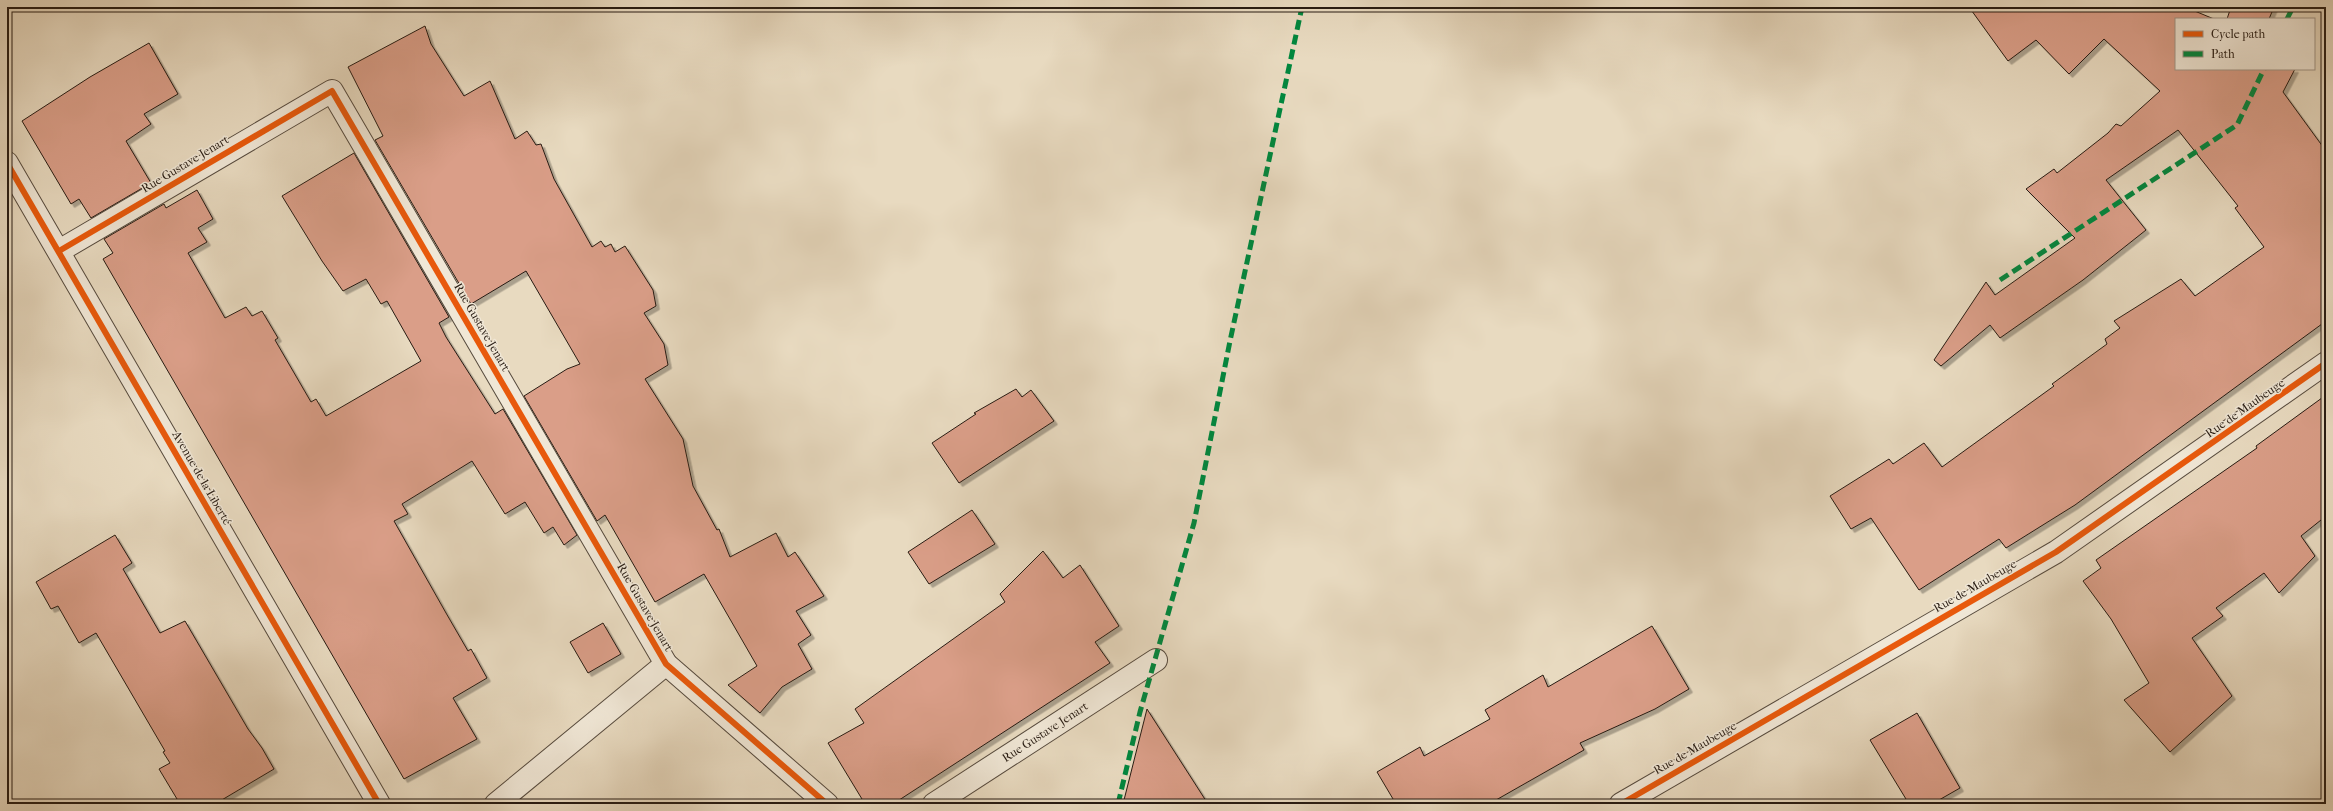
<svg xmlns="http://www.w3.org/2000/svg" width="2333" height="811" viewBox="0 0 2333 811" font-family="'IM FELL French Canon',serif">
  <style>
    .building { fill: #da9e88; stroke: #271b12; filter: url(#shadow) }
    .lines { fill: none; stroke-linecap: round; stroke-linejoin: round }
    .minor-casing { stroke: #574b3e; stroke-width: 24 }
    .minor { stroke: #f0e7d6; stroke-width: 22 }
    .quiet { stroke: #00873e; stroke-width: 5; stroke-dasharray: 10 5; stroke-linecap: butt }
    .cycleway-casing { stroke: #f0e7d6; stroke-width: 8 }
    .cycleway { stroke: #e8590c; stroke-width: 6 }
    .labels { text-anchor: middle; stroke-width: 3; stroke-linejoin: round; paint-order: stroke }
    .street-label { font-size: 12px; fill: #271b12; stroke: #f0e7d6 }
  </style>
  <defs>
    <filter id="shadow"><feDropShadow dx="3.5" dy="3.5" stdDeviation="0" flood-color="#0004"/></filter>
  </defs>
  <rect width="100%" height="100%" fill="#e8dac0"/>
  <filter id="stains"><feTurbulence type="fractalNoise" baseFrequency=".005" numOctaves="4"/><feColorMatrix values="0 0 0 0 .2 0 0 0 0 .09 0 0 0 0 .02 0 0 0 .5 -.17"/></filter>
  <radialGradient id="worn" r=".72"><stop offset=".6" stop-color="#630" stop-opacity="0"/><stop offset="1" stop-color="#630" stop-opacity=".3"/></radialGradient>
  <g class="building">
    <polygon points="1969,7 2185,7 2214,19 2176,19 2176,69 2295,69 2283,92 2326,151 2326,321 2075,505 2006,548 1999,539 1919,590 1871,518 1851,529 1830,496 1889,459 1893,464 1924,443 1942,467 2054,386 2052,384 2107,344 2105,339 2120,328 2114,321 2181,279 2195,296 2264,247 2235,208 2238,206 2178,130 2106,180 2146,230 2083,280 2000,338 1990,325 1941,366 1934,360 1986,282 1995,295 2075,238 2026,189 2054,169 2057,173 2108,133 2116,124 2121,126 2160,91 2104,39 2069,74 2036,40 2008,61"/>
    <polygon points="2231,7 2274,7 2269,19 2227,19"/>
    <polygon points="425,26 431,44 464,96 490,81 515,139 527,131 536,145 541,144 554,179 592,247 601,241 605,247 611,244 615,252 625,246 653,290 656,306 644,313 664,344 668,365 645,379 683,439 693,486 717,530 719,529 730,557 776,533 788,557 795,552 824,596 796,611 811,635 798,644 812,669 782,687 760,713 728,685 757,666 704,574 655,602 605,515 597,521 524,396 567,369 580,364 526,271 471,304 375,140 383,136 348,67"/>
    <polygon points="149,43 178,94 144,114 151,124 126,141 151,183 91,218 79,199 71,204 22,121 90,77"/>
    <polygon points="354,153 449,317 439,323 446,337 495,414 503,409 577,535 564,545 553,527 544,533 525,502 505,514 472,461 402,504 408,514 394,521 446,613 468,651 471,649 487,678 453,698 477,739 404,779 103,259 113,253 104,239 164,204 166,208 197,190 213,219 198,228 207,242 188,253 225,318 246,307 252,316 262,311 278,338 275,340 311,402 316,399 326,416 421,361 387,301 381,304 366,279 343,291 322,261 282,196"/>
    <polygon points="1016,389 1022,397 1031,390 1054,421 959,483 932,443 976,414 974,413"/>
    <polygon points="2326,395 2326,516 2301,536 2315,556 2279,593 2264,573 2216,608 2223,616 2192,638 2232,696 2170,752 2124,700 2149,683 2111,619 2083,581 2101,568 2096,560 2257,448 2256,446"/>
    <polygon points="972,510 995,544 929,584 908,552"/>
    <polygon points="115,535 132,563 123,569 160,633 185,621 248,729 262,748 274,769 215,804 180,804 159,769 170,763 163,752 165,751 96,633 79,643 58,606 51,609 36,582"/>
    <polygon points="1043,551 1063,578 1080,565 1119,626 1095,642 1110,663 893,804 865,804 828,743 864,723 855,709 1005,602 1000,594"/>
    <polygon points="603,623 621,654 588,673 570,642"/>
    <polygon points="1652,626 1689,689 1655,709 1580,743 1584,750 1489,804 1396,804 1377,772 1420,747 1424,756 1490,719 1485,710 1543,675 1548,687"/>
    <polygon points="1147,709 1192,779 1208,804 1123,804"/>
    <polygon points="1917,713 1960,788 1932,804 1909,804 1870,740"/>
  </g>
  <g class="lines">
    <g class="minor-casing">
      <g id="minor">
        <polyline points="7,163 379,804"/>
        <polyline points="59,251 332,91 666,664 827,804"/>
        <polyline points="496,804 666,664"/>
        <polyline points="934,804 1156,660"/>
        <polyline points="1621,804 2056,552 2326,363"/>
      </g>
    </g>
    <use href="#minor" class="minor"/>
    <g class="quiet">
      <polyline points="2287,19 2293,7"/>
      <polyline points="2000,280 2237,125 2264,69"/>
      <polyline points="1118,804 1140,712 1194,523 1230,341 1302,7"/>
    </g>
    <g class="cycleway-casing">
      <g id="cycleway">
        <polyline points="7,163 379,804"/>
        <polyline points="59,251 332,91 666,664 827,804"/>
        <polyline points="1621,804 2056,552 2326,363"/>
      </g>
    </g>
    <use href="#cycleway" class="cycleway"/>
  </g>
  <g class="labels">
    <g class="street-label">
      <text transform="translate(185 164) rotate(-31)" y="4">Rue Gustave Jenart</text>
      <text transform="translate(482 327) rotate(60)" y="4">Rue Gustave Jenart</text>
      <text transform="translate(2245 408) rotate(-35)" y="4">Rue de Maubeuge</text>
      <text transform="translate(202 478) rotate(60)" y="4">Avenue de la Liberté</text>
      <text transform="translate(1975 586) rotate(-30)" y="4">Rue de Maubeuge</text>
      <text transform="translate(645 607) rotate(60)" y="4">Rue Gustave Jenart</text>
      <text transform="translate(1045 732) rotate(-33)" y="4">Rue Gustave Jenart</text>
      <text transform="translate(1695 748) rotate(-30)" y="4">Rue de Maubeuge</text>
    </g>
  </g>
  <rect width="2333" height="811" fill="none" stroke="#e8dac0" stroke-width="24"/>
  <rect x="8" y="8" width="2317" height="795" fill="none" stroke="#271b12" stroke-width="2"/>
  <rect x="12" y="12" width="2309" height="787" fill="none" stroke="#271b12"/>
  <rect x="2175" y="18" width="140" height="52" fill="#f0e7d6" stroke="#a09588"/>
  <rect x="2183" y="31" width="20" height="6" fill="#e8590c" stroke="#a09588"/>
  <text x="2211" y="38" font-size="12" fill="#271b12">Cycle path</text>
  <rect x="2183" y="51" width="20" height="6" fill="#00873e" stroke="#a09588"/>
  <text x="2211" y="58" font-size="12" fill="#271b12">Path</text>
  <rect width="100%" height="100%" filter="url(#stains)"/>
  <rect width="100%" height="100%" fill="url(#worn)"/>
</svg>
